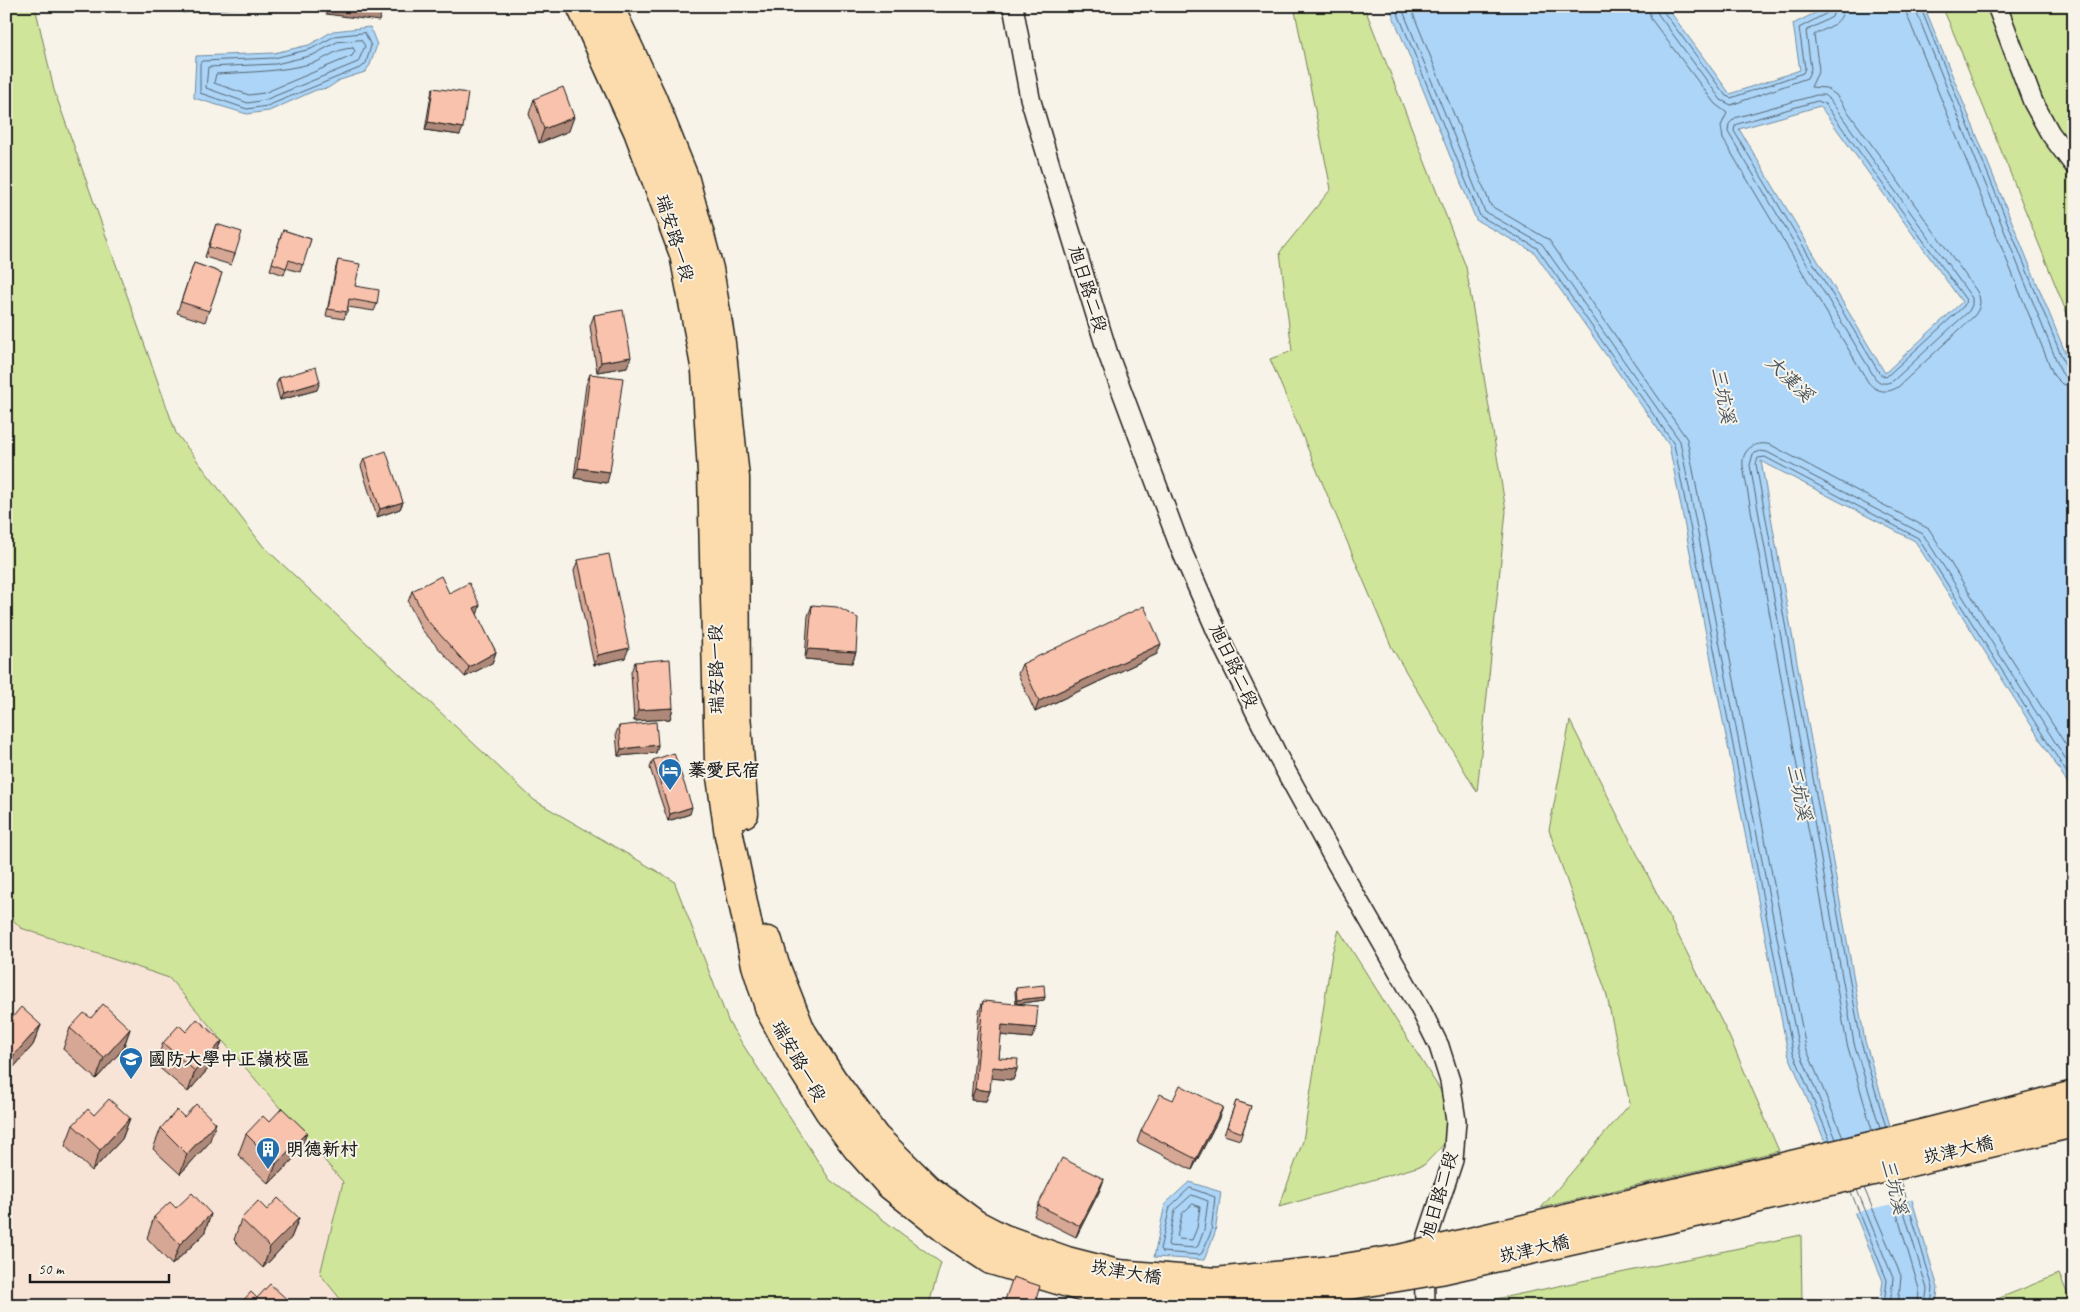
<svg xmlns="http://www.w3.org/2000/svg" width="2080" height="1312" viewBox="0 0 2080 1312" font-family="Caveat,'LXGW WenKai TC',sans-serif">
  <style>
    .built { fill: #f8e4d6 }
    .green { fill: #cfe59a; stroke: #76805b }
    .water { fill: #acd5f7; stroke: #728b9f; fill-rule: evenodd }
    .pier { fill: #f7f3e8 }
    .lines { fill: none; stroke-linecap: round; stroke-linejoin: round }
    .shore { stroke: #566674; stroke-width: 1 }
    .street-casing { stroke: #1c1c1c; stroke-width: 22 }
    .primary-casing { stroke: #1c1c1c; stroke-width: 31 }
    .street { stroke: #f7f3e8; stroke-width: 19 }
    .primary { stroke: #fcdcac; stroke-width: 28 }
    .primary-bridge-casing { stroke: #1c1c1c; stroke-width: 31; stroke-linecap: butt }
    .primary-bridge { stroke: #fcdcac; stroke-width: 28 }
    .wall { fill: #d6a794; stroke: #1c1c1c }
    .shaded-wall { fill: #ae8878; stroke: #1c1c1c }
    .building { fill: #f9c2ac; stroke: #1c1c1c }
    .labels { text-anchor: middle; stroke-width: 4; stroke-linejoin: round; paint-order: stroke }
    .street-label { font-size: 18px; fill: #1c1c1c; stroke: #f7f3e8 }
    .poi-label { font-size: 18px; font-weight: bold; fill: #1c1c1c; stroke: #f7f3e8; text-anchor: start }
    .water-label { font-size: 19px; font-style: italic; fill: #47545e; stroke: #f7f3e8 }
  </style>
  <rect width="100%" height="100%" fill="#f7f3e8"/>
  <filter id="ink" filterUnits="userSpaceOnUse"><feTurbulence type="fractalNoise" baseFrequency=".02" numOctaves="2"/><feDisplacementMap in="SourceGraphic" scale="10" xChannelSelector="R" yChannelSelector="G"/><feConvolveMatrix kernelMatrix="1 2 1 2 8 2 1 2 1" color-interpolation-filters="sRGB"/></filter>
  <g filter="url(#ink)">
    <polygon class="built" points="6,913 21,928 169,978 343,1182 320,1274 346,1306 6,1306"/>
    <g class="green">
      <polygon points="6,6 35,6 54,90 176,433 263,546 534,800 674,881 729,1023 830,1180 941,1263 929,1304 930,1306 346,1306 320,1274 343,1182 169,978 21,928 6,913"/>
      <polygon points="1294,6 1364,6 1466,267 1506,511 1477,792 1392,648 1270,359 1292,351 1280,252 1331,189"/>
      <polygon points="1942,6 2074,6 2074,331 1954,34"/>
      <polygon points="1570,721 1729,1036 1779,1151 1541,1208 1630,1104 1606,992 1549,830"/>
      <polygon points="1339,930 1451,1107 1448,1140 1424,1165 1279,1207 1303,1141 1332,953"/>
      <polygon points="1801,1235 1802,1306 1463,1306"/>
      <polygon points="2059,1274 2073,1306 1990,1306 1990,1302"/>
    </g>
    <g class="water">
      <polygon points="170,6 260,6 183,13"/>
      <path d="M1389,6h277l64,88 70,-24 -7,-46 36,-18h95l150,368v419l-159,-252 -154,-80 104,580 73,247 -2,18h-57l4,-25 -95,-228 -119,-608 -135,-193 -58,-32zM1820,106l142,196 -77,71 -146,-244z"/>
      <polygon points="370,27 377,45 370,65 365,72 340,80 328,88 316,90 269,111 247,114 194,98 196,56 274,53 309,45 333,31"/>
      <polygon points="1189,1182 1221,1192 1215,1233 1204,1260 1154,1257 1165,1204"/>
    </g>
    <polygon class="pier" points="1894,1129 1915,1199 1852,1213 1824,1147"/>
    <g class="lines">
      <g class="shore">
        <polyline points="1395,6 1480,216 1537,248 1674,444 1793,1052 1830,1140"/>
        <polyline points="1401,6 1485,212 1542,244 1680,441 1799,1050 1836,1139"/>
        <polyline points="1410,6 1491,206 1549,240 1687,439 1806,1048 1843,1137"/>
        <path d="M1648,6l3,13 64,85 12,9 -6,13 2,13 145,243c8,10 19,12 30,5l76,-71c7,-8 8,-17 2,-26l-140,-195 -10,-7 -15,-1 8,-17 -5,-35c13,-8 29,-10 30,-29"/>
        <polyline points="1656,6 1658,14 1721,100 1731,105 1807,78 1811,69 1806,31 1832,17 1836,6"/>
        <polyline points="1662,6 1663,11 1726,96 1731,98 1803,73 1805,68 1799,28 1827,13 1830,6"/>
        <polyline points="1906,6 1907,15 2054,376 2062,384 2074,387"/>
        <polyline points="1914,6 2061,372 2066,378 2074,380"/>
        <polyline points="1920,6 2067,370 2074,373"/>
        <polygon points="365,33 371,46 366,63 362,67 267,106 247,109 200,93 200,63 202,61 274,58 311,49 335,36"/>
        <polygon points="361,40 365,46 358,62 265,100 248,103 206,88 208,67 276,64 313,55 337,42"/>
        <path d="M353,48l2,3 -3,5 -88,37 -15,2 -35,-12 2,-9c33,-2 65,-2 97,-11 16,-5 21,-14 40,-15z"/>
        <path d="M1817,95h7l6,5 142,198v7l-3,6 -75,69c-7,5 -14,4 -19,-2l-147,-246 1,-8 6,-6z"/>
        <polygon points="1818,101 1825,104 1966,300 1964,306 1886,377 1880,374 1734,131 1735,126 1738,124"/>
        <polyline points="1886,1127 1861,1042 1756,464 1758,458 1765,457 1918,538 2074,784"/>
        <polyline points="1880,1128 1854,1043 1750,465 1753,454 1760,451 1767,452 1923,534 2074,772"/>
        <path d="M1872,1130l-25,-86 -104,-578c-2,-16 12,-26 28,-21l158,84 145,229"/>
        <polyline points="1901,1180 1933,1288 1931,1306"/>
        <polyline points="1895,1181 1927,1289 1925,1306"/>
        <polyline points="1888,1183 1919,1289 1918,1306"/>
        <polygon points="1190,1188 1215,1197 1211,1232 1202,1253 1199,1255 1162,1252 1160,1249 1170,1207"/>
        <polyline points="1864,1188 1901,1276 1898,1306"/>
        <polyline points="1857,1190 1893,1278 1890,1306"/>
        <polyline points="1851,1192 1887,1280 1884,1306"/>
        <polygon points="1192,1195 1208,1201 1204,1230 1198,1246 1195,1248 1169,1246 1168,1244 1175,1210"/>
        <polygon points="1193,1204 1200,1207 1197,1228 1192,1240 1179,1239 1177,1237 1182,1214"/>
      </g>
      <g class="street-casing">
        <g id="street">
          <polyline points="1013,6 1030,98 1055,182 1108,354 1180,547 1225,650 1278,757 1337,864 1421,1010 1439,1046 1450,1081 1456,1121 1453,1160 1424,1248 1425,1306"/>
          <polyline points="1997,6 2033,102 2050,133 2074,165"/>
        </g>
      </g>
      <g class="primary-casing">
        <g id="primary">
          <polyline points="581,6 638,131 684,254 706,371 712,473 719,762 729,835 756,965 770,1010 798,1062 829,1111 857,1148 890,1185 953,1235 991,1260"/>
          <polyline points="609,6 652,98 685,180 709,269 721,343 735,478 736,714 744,813"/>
          <polyline points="768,941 775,965 801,1031 832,1079 875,1137 928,1189 975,1224 1002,1238"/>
        </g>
      </g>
      <use href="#street" class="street"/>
      <use href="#primary" class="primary"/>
      <g class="primary-bridge-casing">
        <g id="primary-bridge">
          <polyline points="1002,1238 1067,1261 1118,1274 1216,1282 1333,1270 1399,1259 1925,1133 2074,1095"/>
          <polyline points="991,1260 1108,1295 1167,1304 1235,1304 1440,1270 1726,1206 2074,1123"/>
        </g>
      </g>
      <use href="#primary-bridge" class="primary-bridge"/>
    </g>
    <g class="wall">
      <polygon points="433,88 460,135 425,130 431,95"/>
      <polygon points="534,99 569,131 539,143 529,114"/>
      <polygon points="216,224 235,254 231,265 205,257"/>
      <polygon points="283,230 311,239 300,272 286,268 284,275 270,270"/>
      <polygon points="338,260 355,286 377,304 374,311 348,307 344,319 326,316 336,267"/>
      <polygon points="194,263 222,273 205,322 177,313"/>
      <polygon points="594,315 627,367 597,372 590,326"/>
      <polygon points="590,374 607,483 574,478 586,385"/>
      <polygon points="279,378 317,390 280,400 276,385"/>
      <polygon points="364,459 403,502 400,509 377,517 361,466"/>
      <polygon points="578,560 625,658 594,665 574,571"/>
      <polygon points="412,591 449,593 477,615 496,652 492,663 465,677 422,630 408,602"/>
      <polygon points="812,605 856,652 852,663 805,659 808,616"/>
      <polygon points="1157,654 1035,712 1018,674 1022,664"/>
      <polygon points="635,662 673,708 670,719 634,721 631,672"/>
      <polygon points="619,726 658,745 656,753 618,756 616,733"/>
      <polygon points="653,760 690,814 668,821 650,768"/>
      <polygon points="1016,988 1045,997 1044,1000 1016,1004 1015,992"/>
      <polygon points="983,1001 1036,1028 1032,1038 1001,1035 999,1058 1017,1069 1013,1080 991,1078 990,1091 986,1101 971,1100 979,1012"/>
      <polygon points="6,1015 11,1019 41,1025 33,1045 7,1075"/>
      <polygon points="91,1018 130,1029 123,1049 96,1079 63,1049 70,1028"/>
      <polygon points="186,1032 222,1041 215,1061 188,1092 155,1064 163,1043"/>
      <polygon points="1173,1100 1219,1118 1192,1170 1137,1142 1141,1131"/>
      <polygon points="1236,1101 1251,1106 1240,1140 1224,1135"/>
      <polygon points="94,1115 130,1118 122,1139 92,1171 65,1146 73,1125"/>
      <polygon points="161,1128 209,1143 180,1174 153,1149"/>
      <polygon points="246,1134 299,1153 269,1184 238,1155"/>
      <polygon points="1104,1179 1100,1190 1076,1237 1034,1216 1038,1205"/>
      <polygon points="176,1208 211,1214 204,1234 172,1265 147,1238 154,1217"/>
      <polygon points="267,1210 299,1218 291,1238 263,1268 234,1240 241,1219"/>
    </g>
    <g class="shaded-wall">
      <polygon points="329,6 350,6 382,11 379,21 326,14"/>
      <polygon points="574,117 569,131 539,143 544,129"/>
      <polygon points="428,122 463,128 460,135 425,130"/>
      <polygon points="631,357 627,367 597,372 601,362"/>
      <polygon points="320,382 317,390 280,400 283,393"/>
      <polygon points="578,468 610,472 607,483 574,478"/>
      <polygon points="403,502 400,509 377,517 380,509"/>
      <polygon points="480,605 477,616 474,608"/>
      <polygon points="1161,644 1157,654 1035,712 1039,701"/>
      <polygon points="629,648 625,658 594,665 598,655"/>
      <polygon points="808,649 856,652 852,663 805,659"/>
      <polygon points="496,652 492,663 465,677 469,667"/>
      <polygon points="673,708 670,719 634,721 638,710"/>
      <polygon points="658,745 656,753 618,756 621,749"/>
      <polygon points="692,807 690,814 668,821 670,814"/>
      <polygon points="1045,997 1044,1000 1016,1004 1017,1000"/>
      <polygon points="41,1025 33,1045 7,1075 14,1055"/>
      <polygon points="1002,1025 1036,1028 1032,1038 998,1035"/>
      <polygon points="130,1029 123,1049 96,1079 104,1058"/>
      <polygon points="222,1041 215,1061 188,1092 195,1071"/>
      <polygon points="992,1067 1017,1069 1013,1080 988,1078"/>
      <polygon points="975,1089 990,1091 986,1101 971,1100"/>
      <polygon points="1223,1107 1219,1118 1192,1170 1196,1159"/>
      <polygon points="130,1118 122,1139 92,1171 100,1150"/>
      <polygon points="216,1123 209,1143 180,1174 187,1154"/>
      <polygon points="307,1132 299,1153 269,1184 276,1164"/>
      <polygon points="1104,1179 1100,1190 1076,1237 1080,1226"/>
      <polygon points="211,1214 204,1234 172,1265 180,1244"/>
      <polygon points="299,1218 291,1238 263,1268 270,1247"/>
    </g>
    <g class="building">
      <polygon points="350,6 383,6 382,11"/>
      <polygon points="563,87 574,117 544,129 534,99"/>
      <polygon points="433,88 468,93 463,128 428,122"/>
      <polygon points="216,224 242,232 235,254 209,247"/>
      <polygon points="283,230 311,239 303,265 289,260 286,268 272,263"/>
      <polygon points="338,260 360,264 355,286 379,290 377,304 349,299 347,312 328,309"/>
      <polygon points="194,263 222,273 209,311 181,302"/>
      <polygon points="623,310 631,357 601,362 594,315"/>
      <polygon points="316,367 320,382 283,393 279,378"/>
      <polygon points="590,374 623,378 610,472 578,468"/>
      <polygon points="386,451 403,502 380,509 364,459"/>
      <polygon points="609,554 629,648 598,655 578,560"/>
      <polygon points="441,576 449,593 469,583 480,605 474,608 496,652 469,667 426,619 412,591"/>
      <polygon points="812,605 837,607 858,618 856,652 808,649"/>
      <polygon points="1144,606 1161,644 1039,701 1022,664"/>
      <polygon points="670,659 673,708 638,710 635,662"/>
      <polygon points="656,722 658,745 621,749 619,726"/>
      <polygon points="674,753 692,807 670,814 653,760"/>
      <polygon points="1044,985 1045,997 1017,1000 1016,988"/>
      <polygon points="983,1001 1038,1006 1036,1028 1002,1025 999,1058 1018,1059 1017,1069 992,1067 990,1091 975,1089"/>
      <polygon points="103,1004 130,1029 104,1058 70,1028 84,1013 91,1018"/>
      <polygon points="21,1007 41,1025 14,1055 6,1048 6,1015 11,1019"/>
      <polygon points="197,1019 222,1041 195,1071 163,1043 179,1025 186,1032"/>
      <polygon points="1180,1085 1223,1107 1196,1159 1141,1131 1160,1094 1173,1100"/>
      <polygon points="109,1099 130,1118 100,1150 73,1125 88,1109 94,1115"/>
      <polygon points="1236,1101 1251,1106 1242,1133 1227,1127"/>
      <polygon points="196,1104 216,1123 187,1154 161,1128 177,1110 184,1117"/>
      <polygon points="282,1108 307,1132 276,1164 246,1134 263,1116 269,1122"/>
      <polygon points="1062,1158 1104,1179 1080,1226 1038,1205"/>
      <polygon points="192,1193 211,1214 180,1244 154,1217 170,1202 176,1208"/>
      <polygon points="278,1198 299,1218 270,1247 241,1219 258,1201 267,1210"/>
      <polygon points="1013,1277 1040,1286 1034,1306 1003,1306"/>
      <polygon points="270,1284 291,1303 289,1306 238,1306 251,1292 257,1298"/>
    </g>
  </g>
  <defs>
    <g id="hotel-pin" transform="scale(1.25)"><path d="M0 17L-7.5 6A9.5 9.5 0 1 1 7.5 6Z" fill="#1f6fb2" stroke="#f7f3e8"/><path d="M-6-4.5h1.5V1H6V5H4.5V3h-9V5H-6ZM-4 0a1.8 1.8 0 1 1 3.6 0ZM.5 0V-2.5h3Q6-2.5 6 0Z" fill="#fff"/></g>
    <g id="university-pin" transform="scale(1.25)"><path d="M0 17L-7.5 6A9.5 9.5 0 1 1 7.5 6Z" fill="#1f6fb2" stroke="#f7f3e8"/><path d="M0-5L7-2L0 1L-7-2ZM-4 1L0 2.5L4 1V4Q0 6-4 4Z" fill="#fff"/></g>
    <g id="building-pin" transform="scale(1.25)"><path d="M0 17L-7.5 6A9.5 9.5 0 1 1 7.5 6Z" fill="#1f6fb2" stroke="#f7f3e8"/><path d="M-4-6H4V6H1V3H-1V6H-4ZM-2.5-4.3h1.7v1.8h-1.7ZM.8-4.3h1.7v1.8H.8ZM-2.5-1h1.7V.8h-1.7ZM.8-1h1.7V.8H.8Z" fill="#fff"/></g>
  </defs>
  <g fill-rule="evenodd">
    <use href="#hotel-pin" x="670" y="770"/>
    <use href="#university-pin" x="131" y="1059"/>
    <use href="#building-pin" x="268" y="1149"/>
  </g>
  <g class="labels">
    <g class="street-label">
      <text transform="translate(675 238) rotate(73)" y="6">瑞安路一段</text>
      <text transform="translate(1088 289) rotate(73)" y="6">旭日路二段</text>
      <text transform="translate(1234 666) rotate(65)" y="6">旭日路二段</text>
      <text transform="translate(716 669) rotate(-91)" y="6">瑞安路一段</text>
      <text transform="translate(799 1061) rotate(60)" y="6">瑞安路一段</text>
      <text transform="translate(1958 1150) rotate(-13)" y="6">崁津大橋</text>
      <text transform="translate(1439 1195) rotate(-74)" y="6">旭日路二段</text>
      <text transform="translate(1534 1249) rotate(-13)" y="6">崁津大橋</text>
      <text transform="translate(1126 1272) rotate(9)" y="6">崁津大橋</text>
    </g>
    <g class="poi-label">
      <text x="688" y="776">蓁愛民宿</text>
      <text x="148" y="1065">國防大學中正嶺校區</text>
      <text x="286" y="1155">明德新村</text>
    </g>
    <g class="water-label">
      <text transform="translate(1790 378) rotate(44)" y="7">大漢溪</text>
      <text transform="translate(1724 395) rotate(79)" y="7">三坑溪</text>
      <text transform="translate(1800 792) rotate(78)" y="7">三坑溪</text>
      <text transform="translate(1895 1186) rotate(76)" y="7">三坑溪</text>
    </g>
  </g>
  <rect width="2080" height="1312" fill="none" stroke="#f7f3e8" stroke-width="25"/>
  <rect x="12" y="12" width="2055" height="1287" fill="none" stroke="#1c1c1c" stroke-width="2" filter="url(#ink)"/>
  <path d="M30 1274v8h139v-8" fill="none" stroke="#1c1c1c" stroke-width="2.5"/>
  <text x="38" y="1274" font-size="15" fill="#1c1c1c" stroke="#f7f3e8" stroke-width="4" paint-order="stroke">50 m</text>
</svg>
